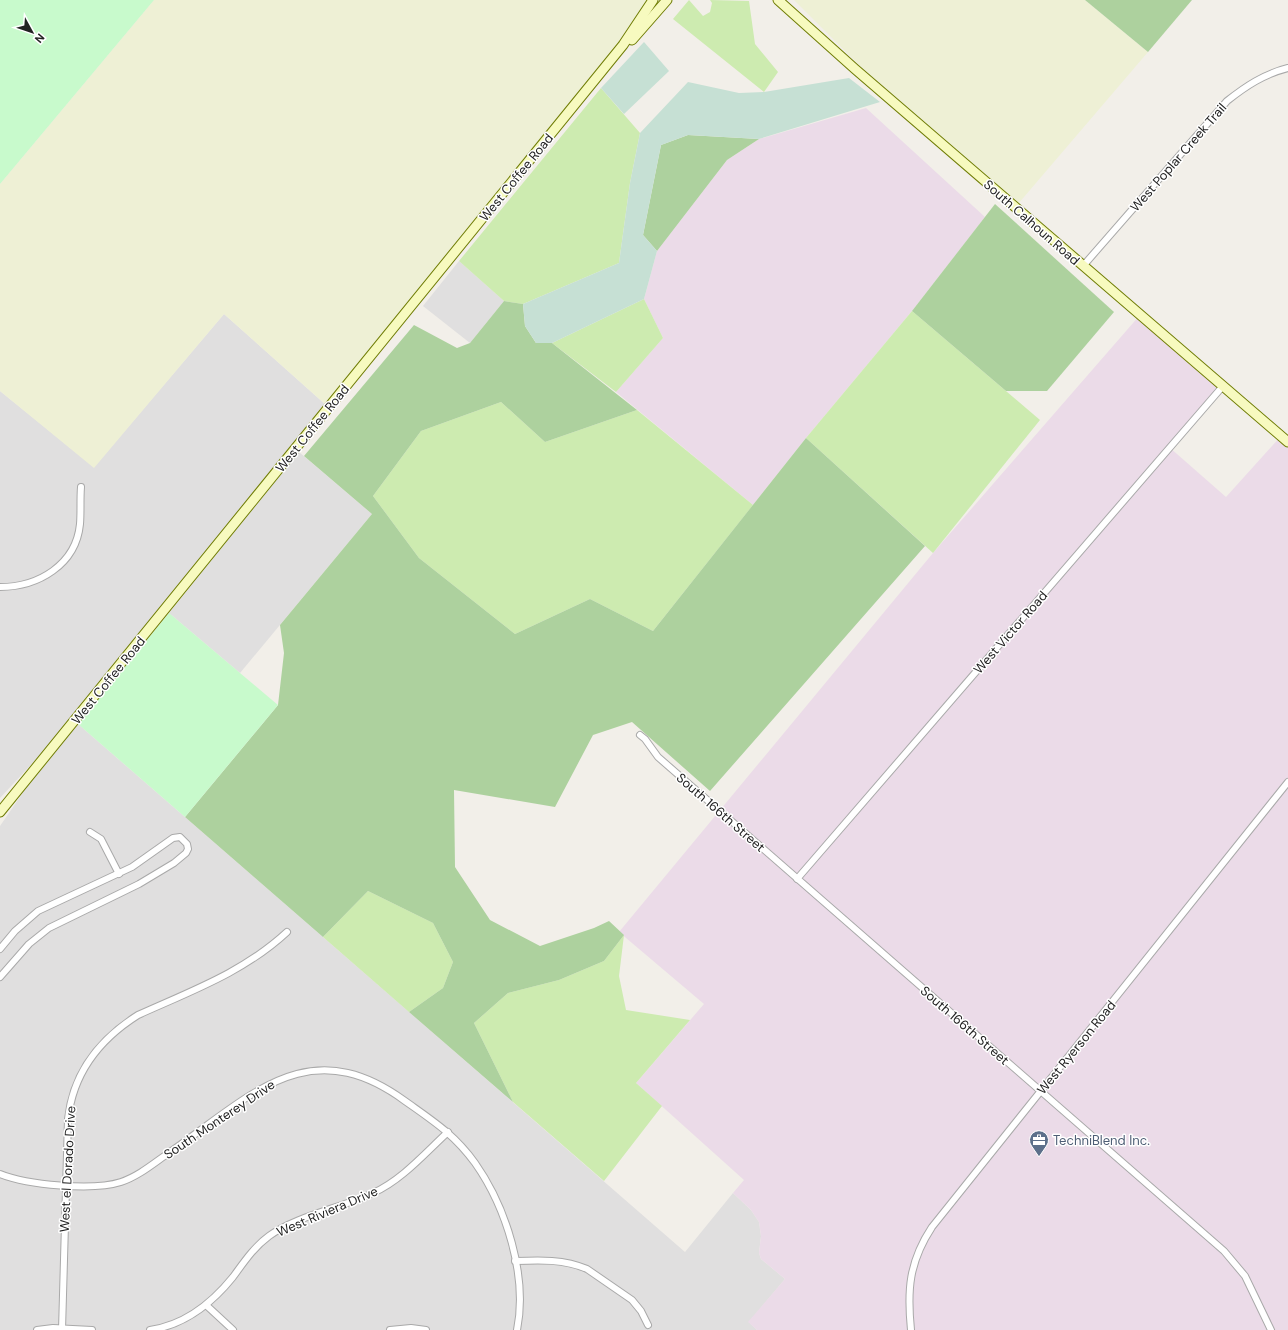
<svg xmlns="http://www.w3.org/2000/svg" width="1288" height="1330" viewBox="0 0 1288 1330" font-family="'DM Sans',sans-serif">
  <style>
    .residential { fill: #e0dfdf }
    .industrial { fill: #ebdbe8 }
    .farmland { fill: #eef0d5 }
    .grass { fill: #cdebb0 }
    .forest { fill: #add19e }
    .wetland { fill: #c6e0d4 }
    .park { fill: #c8facc }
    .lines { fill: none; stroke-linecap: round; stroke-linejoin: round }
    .street-casing { stroke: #a9a9a9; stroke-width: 8 }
    .secondary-casing { stroke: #707d05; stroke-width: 11 }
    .street { stroke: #fff; stroke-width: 6 }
    .secondary { stroke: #f7fabf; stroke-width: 9 }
    .labels { text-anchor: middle; stroke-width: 3; stroke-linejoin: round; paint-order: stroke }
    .street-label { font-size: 13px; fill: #222; stroke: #fff }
    .service-label { font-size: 13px; fill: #4e5e75; stroke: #fff; text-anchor: start }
  </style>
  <rect width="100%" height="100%" fill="#f2efe9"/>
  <g class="residential">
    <polygon points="459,261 504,301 470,343 423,306"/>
    <polygon points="224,314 326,405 42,753 0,798 0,391 94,467"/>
    <polygon points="299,452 372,514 240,673 169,613"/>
    <polygon points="78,724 685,1252 733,1193 751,1210 759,1222 761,1236 759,1253 761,1259 785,1279 749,1322 757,1330 0,1330 0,826 24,791"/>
  </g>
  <g class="industrial">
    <polygon points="866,108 985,217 912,311 806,438 753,505 616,392 663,338 644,299 657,251 727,160 759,139"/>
    <polygon points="1140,315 1223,386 1169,447 1226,497 1281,436 1288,442 1288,1330 757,1330 748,1322 785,1279 761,1259 759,1253 761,1236 759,1222 751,1210 733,1193 744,1180 636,1083 704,1004 619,932 933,553"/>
  </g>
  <g class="farmland">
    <polygon points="154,0 650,0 623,39 326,405 224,314 94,468 0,391 0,184"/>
    <polygon points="794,0 1085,0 1148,52 1018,204 861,67"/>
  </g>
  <g class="grass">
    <polygon points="689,0 703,16 710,12 712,3 710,0 749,1 755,44 778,72 764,92 673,19"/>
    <polygon points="601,88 640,133 630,183 619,263 523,304 504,301 459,261"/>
    <polygon points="644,299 663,338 616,392 552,343"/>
    <polygon points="912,311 1040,420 933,553 806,438"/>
    <polygon points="501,402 545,442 637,410 753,505 653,631 590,599 515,634 419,558 373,496 421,431"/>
    <polygon points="368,891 433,923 453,962 443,988 409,1012 323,937"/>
    <polygon points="624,935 619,976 626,1010 690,1020 636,1083 662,1106 604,1181 513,1102 474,1023 508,993 559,980 604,961"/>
  </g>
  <g class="forest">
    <polygon points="1085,0 1192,0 1148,52"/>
    <polygon points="688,135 759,139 727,160 657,251 643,235 661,145"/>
    <polygon points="995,204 1114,312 1047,391 1006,391 912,311"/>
    <polygon points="504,301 523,304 525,326 536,343 552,343 637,410 545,442 501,402 421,431 373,496 419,558 515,634 590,599 653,631 806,438 925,546 710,791 632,722 593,735 555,807 454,790 455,867 490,920 540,946 594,928 609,921 624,935 604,961 559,980 508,993 474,1023 513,1102 409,1012 443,988 453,962 433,923 368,891 323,937 185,817 278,705 284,653 280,625 372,514 304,456 414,325 457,348 470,343"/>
  </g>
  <g class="wetland">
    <polygon points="644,42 669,71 624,114 601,88"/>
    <polygon points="849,78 880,102 759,139 688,135 661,145 643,235 657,251 644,299 552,343 536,343 525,326 523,304 619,263 630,183 640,133 688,82 739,93 764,92"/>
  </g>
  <g class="park">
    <polygon points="0,0 154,0 0,184"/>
    <polygon points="169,613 278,705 185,817 78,724"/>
  </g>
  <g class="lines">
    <g class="street-casing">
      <g id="street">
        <path d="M1083,266l144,-165c19,-15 37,-27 61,-33"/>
        <path d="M0,587c38,0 76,-22 80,-63 1,-12 0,-25 1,-37"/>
        <polyline points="640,735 645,739 658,757 1224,1251 1245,1276 1271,1330"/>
        <polyline points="90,832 101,839 119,874"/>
        <polyline points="797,879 1223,386"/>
        <polyline points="0,949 15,931 38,911 132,867 173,838 180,837 187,844 188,849 186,853 174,863 139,884 49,928 29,944 0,977"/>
        <path d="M0,1174c27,11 93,17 121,8 18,-6 33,-19 49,-30 80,-55 138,-122 235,-51 28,20 49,33 70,62 31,44 53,113 42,167"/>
        <path d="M515,1261c25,-1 49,-2 72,8l45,31 9,11 7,14"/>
        <polyline points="206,1305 233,1330"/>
        <polyline points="37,1330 53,1328 92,1330"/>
        <path d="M62,1330l6,-211c5,-46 32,-80 70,-104 53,-24 106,-43 149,-83"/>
        <path d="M150,1330c35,-5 62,-27 83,-53 11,-15 21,-30 36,-41 27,-20 72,-28 104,-43 29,-13 52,-40 75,-61"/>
        <polyline points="390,1330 411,1328 426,1330"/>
        <path d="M911,1330c-4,-40 -2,-68 21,-103l356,-445"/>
      </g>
    </g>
    <g class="secondary-casing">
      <g id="secondary">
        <polyline points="778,0 855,69 1288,442"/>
        <polyline points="632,40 667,0"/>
        <polyline points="0,812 623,45 653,0"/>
      </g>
    </g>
    <use href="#street" class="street"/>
    <use href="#secondary" class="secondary"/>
  </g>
  <defs>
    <g id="office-pin" transform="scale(1)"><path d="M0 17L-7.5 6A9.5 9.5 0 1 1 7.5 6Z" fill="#5c6f8a" stroke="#fff"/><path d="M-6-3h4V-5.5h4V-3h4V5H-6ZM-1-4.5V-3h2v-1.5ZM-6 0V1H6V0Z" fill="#fff"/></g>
  </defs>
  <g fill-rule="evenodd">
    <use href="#office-pin" x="1039" y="1140"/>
  </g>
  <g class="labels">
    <g class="street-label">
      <text transform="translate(1178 157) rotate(-49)" y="5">West Poplar Creek Trail</text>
      <text transform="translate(516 177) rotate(-51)" y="5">West Coffee Road</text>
      <text transform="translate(1032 222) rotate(41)" y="5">South Calhoun Road</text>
      <text transform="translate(312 428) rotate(-51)" y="5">West Coffee Road</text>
      <text transform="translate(1010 632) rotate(-49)" y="5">West Victor Road</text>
      <text transform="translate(108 680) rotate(-51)" y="5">West Coffee Road</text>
      <text transform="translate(721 812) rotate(41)" y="5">South 166th Street</text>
      <text transform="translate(965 1025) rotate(41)" y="5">South 166th Street</text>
      <text transform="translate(1076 1047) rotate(-51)" y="5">West Ryerson Road</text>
      <text transform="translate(219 1119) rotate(-34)" y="5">South Monterey Drive</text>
      <text transform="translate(67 1169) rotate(-87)" y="5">West el Dorado Drive</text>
      <text transform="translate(327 1211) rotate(-23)" y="5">West Riviera Drive</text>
    </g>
    <g class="service-label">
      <text x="1053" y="1145">TechniBlend Inc.</text>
    </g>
  </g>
  <g transform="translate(32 32) rotate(130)" stroke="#ffffff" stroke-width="3" paint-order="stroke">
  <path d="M0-3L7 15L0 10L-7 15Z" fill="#222222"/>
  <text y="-6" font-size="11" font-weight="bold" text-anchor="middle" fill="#222222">N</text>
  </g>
</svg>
